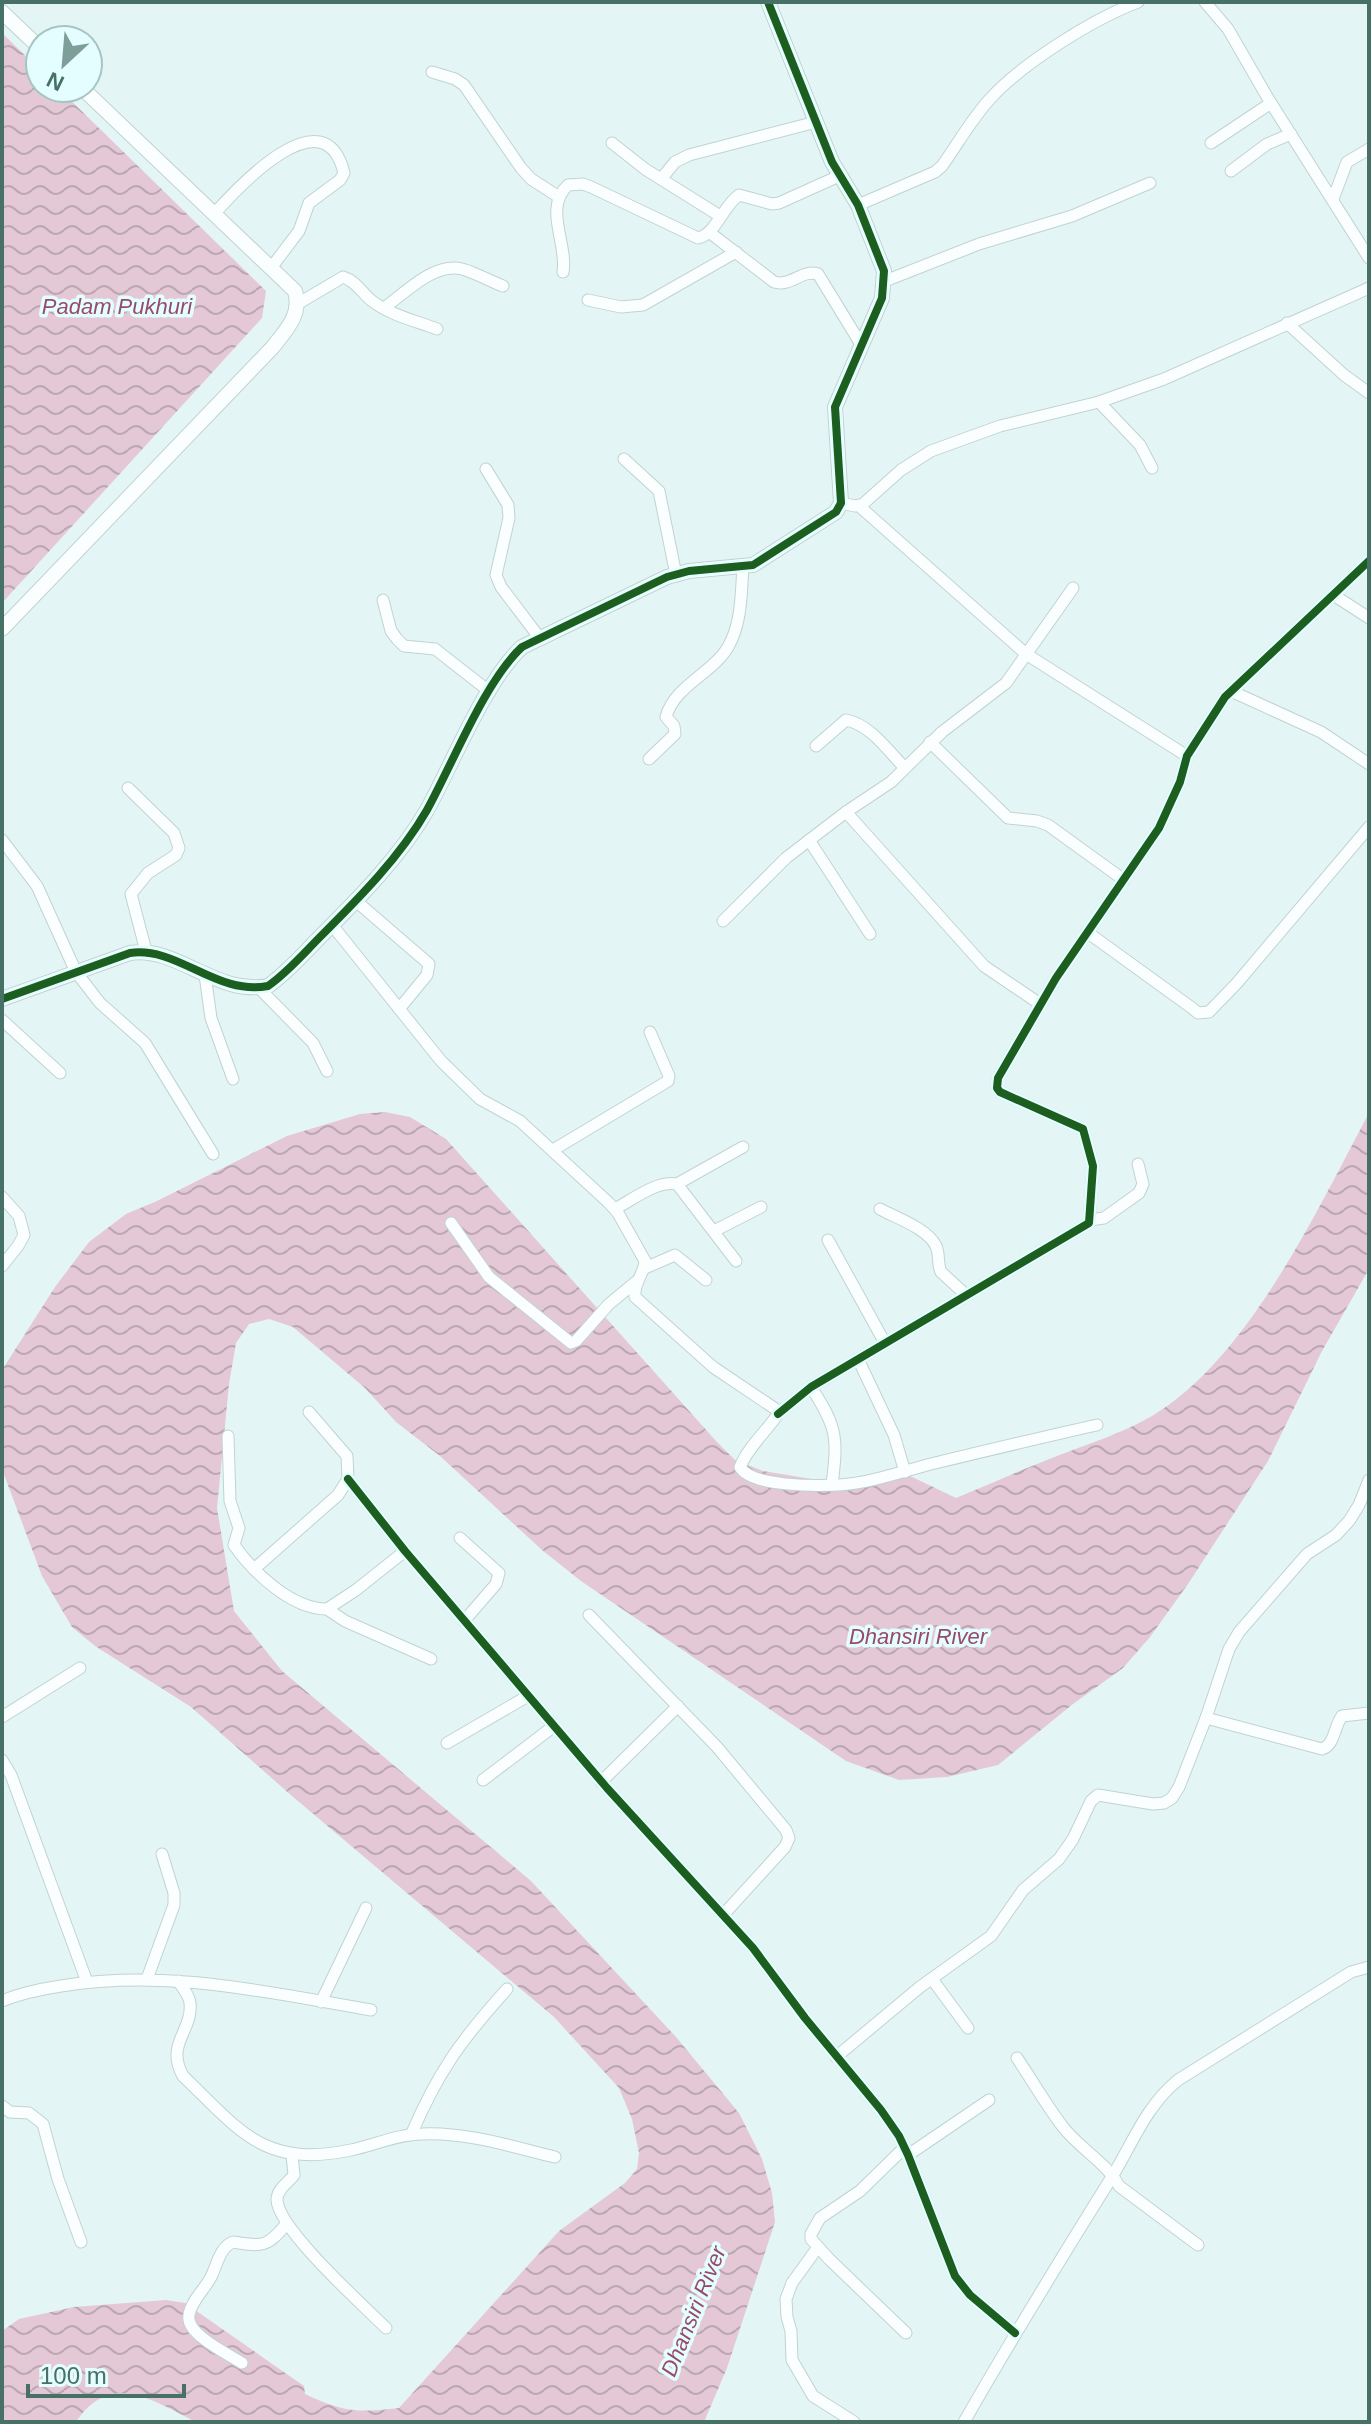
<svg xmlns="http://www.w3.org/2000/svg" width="1371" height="2424" viewBox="0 0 1371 2424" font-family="Arial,sans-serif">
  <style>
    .water { fill: url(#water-waves) }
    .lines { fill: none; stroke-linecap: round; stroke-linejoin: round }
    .minor-casing { stroke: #c0d3d1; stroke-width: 13 }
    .tertiary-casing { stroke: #c0d3d1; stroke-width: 16 }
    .minor { stroke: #fbfefe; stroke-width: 11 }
    .tertiary { stroke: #fbfefe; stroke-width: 14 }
    .cycleway-casing { stroke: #e4feff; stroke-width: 13 }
    .cycleway { stroke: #1b5e20; stroke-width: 8 }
    .labels { text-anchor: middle; stroke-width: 7; stroke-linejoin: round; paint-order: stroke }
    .water-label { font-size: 22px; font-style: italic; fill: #994a6b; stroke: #e4feff }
  </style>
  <defs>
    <pattern id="water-waves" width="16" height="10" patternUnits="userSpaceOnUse" patternTransform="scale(2)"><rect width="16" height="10" fill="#e4c8d6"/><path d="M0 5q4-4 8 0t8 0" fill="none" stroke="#bba7b1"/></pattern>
  </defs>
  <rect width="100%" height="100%" fill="#e4f5f5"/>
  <g class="water">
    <polygon points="2,33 40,70 40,88 58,88 266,291 262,318 2,603"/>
    <path d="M385,1112l25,5 36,22 270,302 19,19 28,11 49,8h75l19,-5 50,24c34,-14 67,-29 101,-42 31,-12 66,-23 95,-40 97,-58 165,-206 217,-303v156l-47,82 -54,110 -80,123 -38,53 -27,31 -50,36 -75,61 -51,12 -48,3 -53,-19 -265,-180 -39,-31 -102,-94 -44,-34 -31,-34 -72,-61 -24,-8 -20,5 -13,19 -7,41 -12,124 17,103 48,60 249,210 145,156 63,76 23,46 10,34 3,29 -48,146 -23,54h-508c-42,-21 -86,-52 -120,0h-74v-91l17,-12 55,-12 92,-7 19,3 119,83 1,8c38,18 52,19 94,14l160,-177 66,-48 12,-14 2,-16 -7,-34 -13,-31 -65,-71 -262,-221 -101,-89 -96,-61 -23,-19 -30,-51 -40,-107v-99l53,-83 34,-45 37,-28 31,-13 130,-65 73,-22z"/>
  </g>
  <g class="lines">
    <g class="minor-casing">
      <g id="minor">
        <polyline points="1205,2 1228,29 1269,100 1369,258"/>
        <polyline points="432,72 455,79 464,85 521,168 531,179 559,197"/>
        <polyline points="612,143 645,169 720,216"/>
        <polyline points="1211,143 1271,103"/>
        <polyline points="1231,171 1267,144 1291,134"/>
        <polyline points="661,179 675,162 689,155 816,122"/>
        <polyline points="1333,199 1347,162 1369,149"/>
        <path d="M858,205l77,-33 7,-6c15,-21 29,-46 47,-66 32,-36 104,-81 149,-98"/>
        <path d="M214,214c26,-29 111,-120 130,-41l-4,7 -31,23 -10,28 -28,37"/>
        <path d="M709,232l65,50c17,5 28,-13 44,-8l44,72"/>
        <path d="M563,272c5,-28 -20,-64 5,-87l15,-1 8,3 107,51c18,-4 25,-32 41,-43l33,9 7,-1 60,-27"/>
        <polyline points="885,281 979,244 1072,216 1150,183"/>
        <polyline points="588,300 621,307 643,305 736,252"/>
        <path d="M299,303l44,-26c13,4 19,16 29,24 18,14 44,20 65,28"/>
        <path d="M384,308c21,-15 50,-46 78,-39 14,4 28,12 41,17"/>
        <polyline points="1287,323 1344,375 1369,393"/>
        <polyline points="1099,402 1140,445 1152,468"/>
        <polyline points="624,459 659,491 676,575"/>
        <polyline points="486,469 508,505 509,518 496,575 501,587 539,637"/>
        <polyline points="841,503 855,506 863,504 901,470 931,451 1000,426 1099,402 1164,379 1369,288"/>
        <polyline points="859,506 1026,654 1187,756"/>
        <polyline points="1335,596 1369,618"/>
        <polyline points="383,600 391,631 397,639 404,646 435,649 490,692"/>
        <polyline points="1231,691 1321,732 1369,764"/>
        <polyline points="930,742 1008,818 1037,821 1048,825 1124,880"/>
        <path d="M816,746l30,-26c25,5 42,31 59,48"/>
        <path d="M649,759l26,-25 -1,-8 -8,-9c8,-31 47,-44 62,-70 14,-24 13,-54 15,-80"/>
        <polyline points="128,788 174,833 179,848 176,855 148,873 131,894 146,951"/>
        <polyline points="846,812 984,966 1040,1004"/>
        <polyline points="2,840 37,886 76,972 100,1003 145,1043 213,1154"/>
        <polyline points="809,840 870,934"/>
        <polyline points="356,901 429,964 427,975 399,1009"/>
        <polyline points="723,921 786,858 846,812 891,782 942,732 1006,683 1073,588"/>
        <path d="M332,925l109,136 39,38 40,22 89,82 9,10 27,48c-1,14 -12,22 -10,36l78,70 64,43 1,4c-12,18 -30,33 -38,53 11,20 77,19 99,18 33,-2 64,-14 96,-22 54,-13 108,-26 162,-38"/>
        <polyline points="1087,932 1192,1008 1198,1013 1209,1012 1237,983 1369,827"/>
        <polyline points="205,975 211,1018 233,1079"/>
        <polyline points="259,988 313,1043 327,1071"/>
        <polyline points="2,1020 60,1073"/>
        <polyline points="553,1150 668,1081 669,1076 650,1032"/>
        <polyline points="677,1184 743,1147"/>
        <polyline points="2,1197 19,1216 24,1235 18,1246 2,1266"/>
        <path d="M615,1209c17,-9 42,-29 62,-25l59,77"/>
        <path d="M880,1209c16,9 47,19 56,37 4,9 1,18 5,26l25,23"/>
        <polyline points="1090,1220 1104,1218 1139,1193 1143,1184 1138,1164"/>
        <polyline points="451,1223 489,1277 571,1343 576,1341 609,1304 637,1281"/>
        <polyline points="714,1231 761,1207"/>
        <polyline points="828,1240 885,1343"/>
        <polyline points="645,1268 675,1255 706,1280"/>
        <polyline points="858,1359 894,1435 905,1472"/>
        <path d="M811,1387c26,40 27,50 21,98"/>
        <polyline points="778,1414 811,1387 1089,1223 1093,1166 1083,1129 1000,1092 997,1088 998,1078 1056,978 1159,828 1180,782 1187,756 1225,697 1369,561"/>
        <path d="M228,1436l2,65 9,27 -5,17c19,27 57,64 93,64l29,-19 49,-39"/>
        <polyline points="348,1479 405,1551 607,1788 753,1948 805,2018 881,2110 899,2136 908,2155 955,2276 970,2295 1015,2333"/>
        <polyline points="460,1538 499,1573 496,1584 464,1621"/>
        <polyline points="254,1569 338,1495 348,1479 347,1456 309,1412"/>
        <polyline points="327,1609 345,1621 431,1659"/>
        <polyline points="589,1615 717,1747 786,1830 789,1838 785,1847 724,1914"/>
        <polyline points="2,1717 80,1668"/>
        <path d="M1206,1718l116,31c13,-4 12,-23 20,-33l27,-3"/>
        <polyline points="447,1743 528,1696"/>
        <polyline points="2,1760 11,1775 87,1982"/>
        <polyline points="483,1780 554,1726"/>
        <polyline points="601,1782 678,1706"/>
        <polyline points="147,1979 174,1905 174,1893 162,1854"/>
        <polyline points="932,1979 968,2028"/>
        <path d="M178,1981c4,6 11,13 12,22 3,28 -25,41 -7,73 58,56 81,92 168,74 23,-5 48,-16 71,-16 45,-2 91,13 133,23"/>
        <path d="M2,2001c19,-8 39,-12 59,-15 108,-17 205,6 310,24"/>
        <polyline points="321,2002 366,1908"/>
        <polyline points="836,2057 920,1987 991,1936 1023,1890 1059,1859 1073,1839 1091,1801 1098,1795 1153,1804 1164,1803 1172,1798 1179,1787 1206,1718 1229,1649 1239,1632 1307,1554 1336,1535 1349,1521 1359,1505 1369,1480"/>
        <path d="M1017,2058c15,22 29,47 46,69 16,21 44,36 56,59l79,59"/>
        <polyline points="2,2106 10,2112 29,2113 43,2124 58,2179 81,2242"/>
        <path d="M411,2135c27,-63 50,-95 96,-146"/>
        <polyline points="904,2148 860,2191 820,2218 811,2234 811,2239 829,2259 906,2333"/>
        <path d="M292,2155l2,20c-6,8 -17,14 -17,25 1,29 86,105 109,128"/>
        <polyline points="908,2155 989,2100"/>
        <polyline points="818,2247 792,2283 786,2299 787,2317 791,2331 792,2360 813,2396 854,2422"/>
        <path d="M242,2363c-14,-9 -57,-29 -53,-48 2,-14 16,-26 22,-38 6,-12 9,-30 22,-35 30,5 35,5 54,-19"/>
        <path d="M964,2422c47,-82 96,-162 146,-242 22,-35 35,-73 68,-100l173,-108 18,-5"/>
      </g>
    </g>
    <g class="tertiary-casing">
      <g id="tertiary">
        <polyline points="2,12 40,48"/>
        <path d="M2,629l270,-281c14,-18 30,-33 23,-57l-213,-203"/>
        <path d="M2,999l128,-46c48,-7 86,43 138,33 20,-14 36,-33 53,-50 38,-38 79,-79 106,-126 26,-47 58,-129 95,-163l145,-70 22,-6 64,-6 83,-53 5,-9 -6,-96 47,-109 2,-27 -26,-66 -26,-43 -64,-160"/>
      </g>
    </g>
    <use href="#minor" class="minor"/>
    <use href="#tertiary" class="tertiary"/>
    <g class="cycleway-casing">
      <g id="cycleway">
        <path d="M2,999l128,-46c48,-7 86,43 138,33 20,-14 36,-33 53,-50 38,-38 79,-79 106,-126 26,-47 58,-129 95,-163l145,-70 22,-6 64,-6 83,-53 5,-9 -6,-96 47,-109 2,-27 -26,-66 -26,-43 -64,-160"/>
        <polyline points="778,1414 811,1387 1089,1223 1093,1166 1083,1129 1000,1092 997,1088 998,1078 1056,978 1159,828 1180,782 1187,756 1225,697 1369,561"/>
        <polyline points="348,1479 405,1551 607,1788 753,1948 805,2018 881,2110 899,2136 908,2155 955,2276 970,2295 1015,2333"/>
      </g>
    </g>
    <use href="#cycleway" class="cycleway"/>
  </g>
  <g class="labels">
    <g class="water-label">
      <text x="117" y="314">Padam Pukhuri</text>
      <text x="918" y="1644">Dhansiri River</text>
      <text transform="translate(693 2311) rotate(-68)" y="8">Dhansiri River</text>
    </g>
  </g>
  <rect width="1371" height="2424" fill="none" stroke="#477167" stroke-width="8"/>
  <g transform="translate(64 64) rotate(206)"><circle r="38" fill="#e4feff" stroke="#a5c6c2" stroke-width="2"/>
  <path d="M0-6L14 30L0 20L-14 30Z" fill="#7e9f99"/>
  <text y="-12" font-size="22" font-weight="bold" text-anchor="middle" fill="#477167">N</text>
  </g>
  <path d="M28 2384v12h156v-12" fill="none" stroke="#477167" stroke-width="4"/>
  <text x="40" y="2384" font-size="24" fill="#477167" stroke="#e4feff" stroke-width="6" paint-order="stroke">100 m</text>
</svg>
